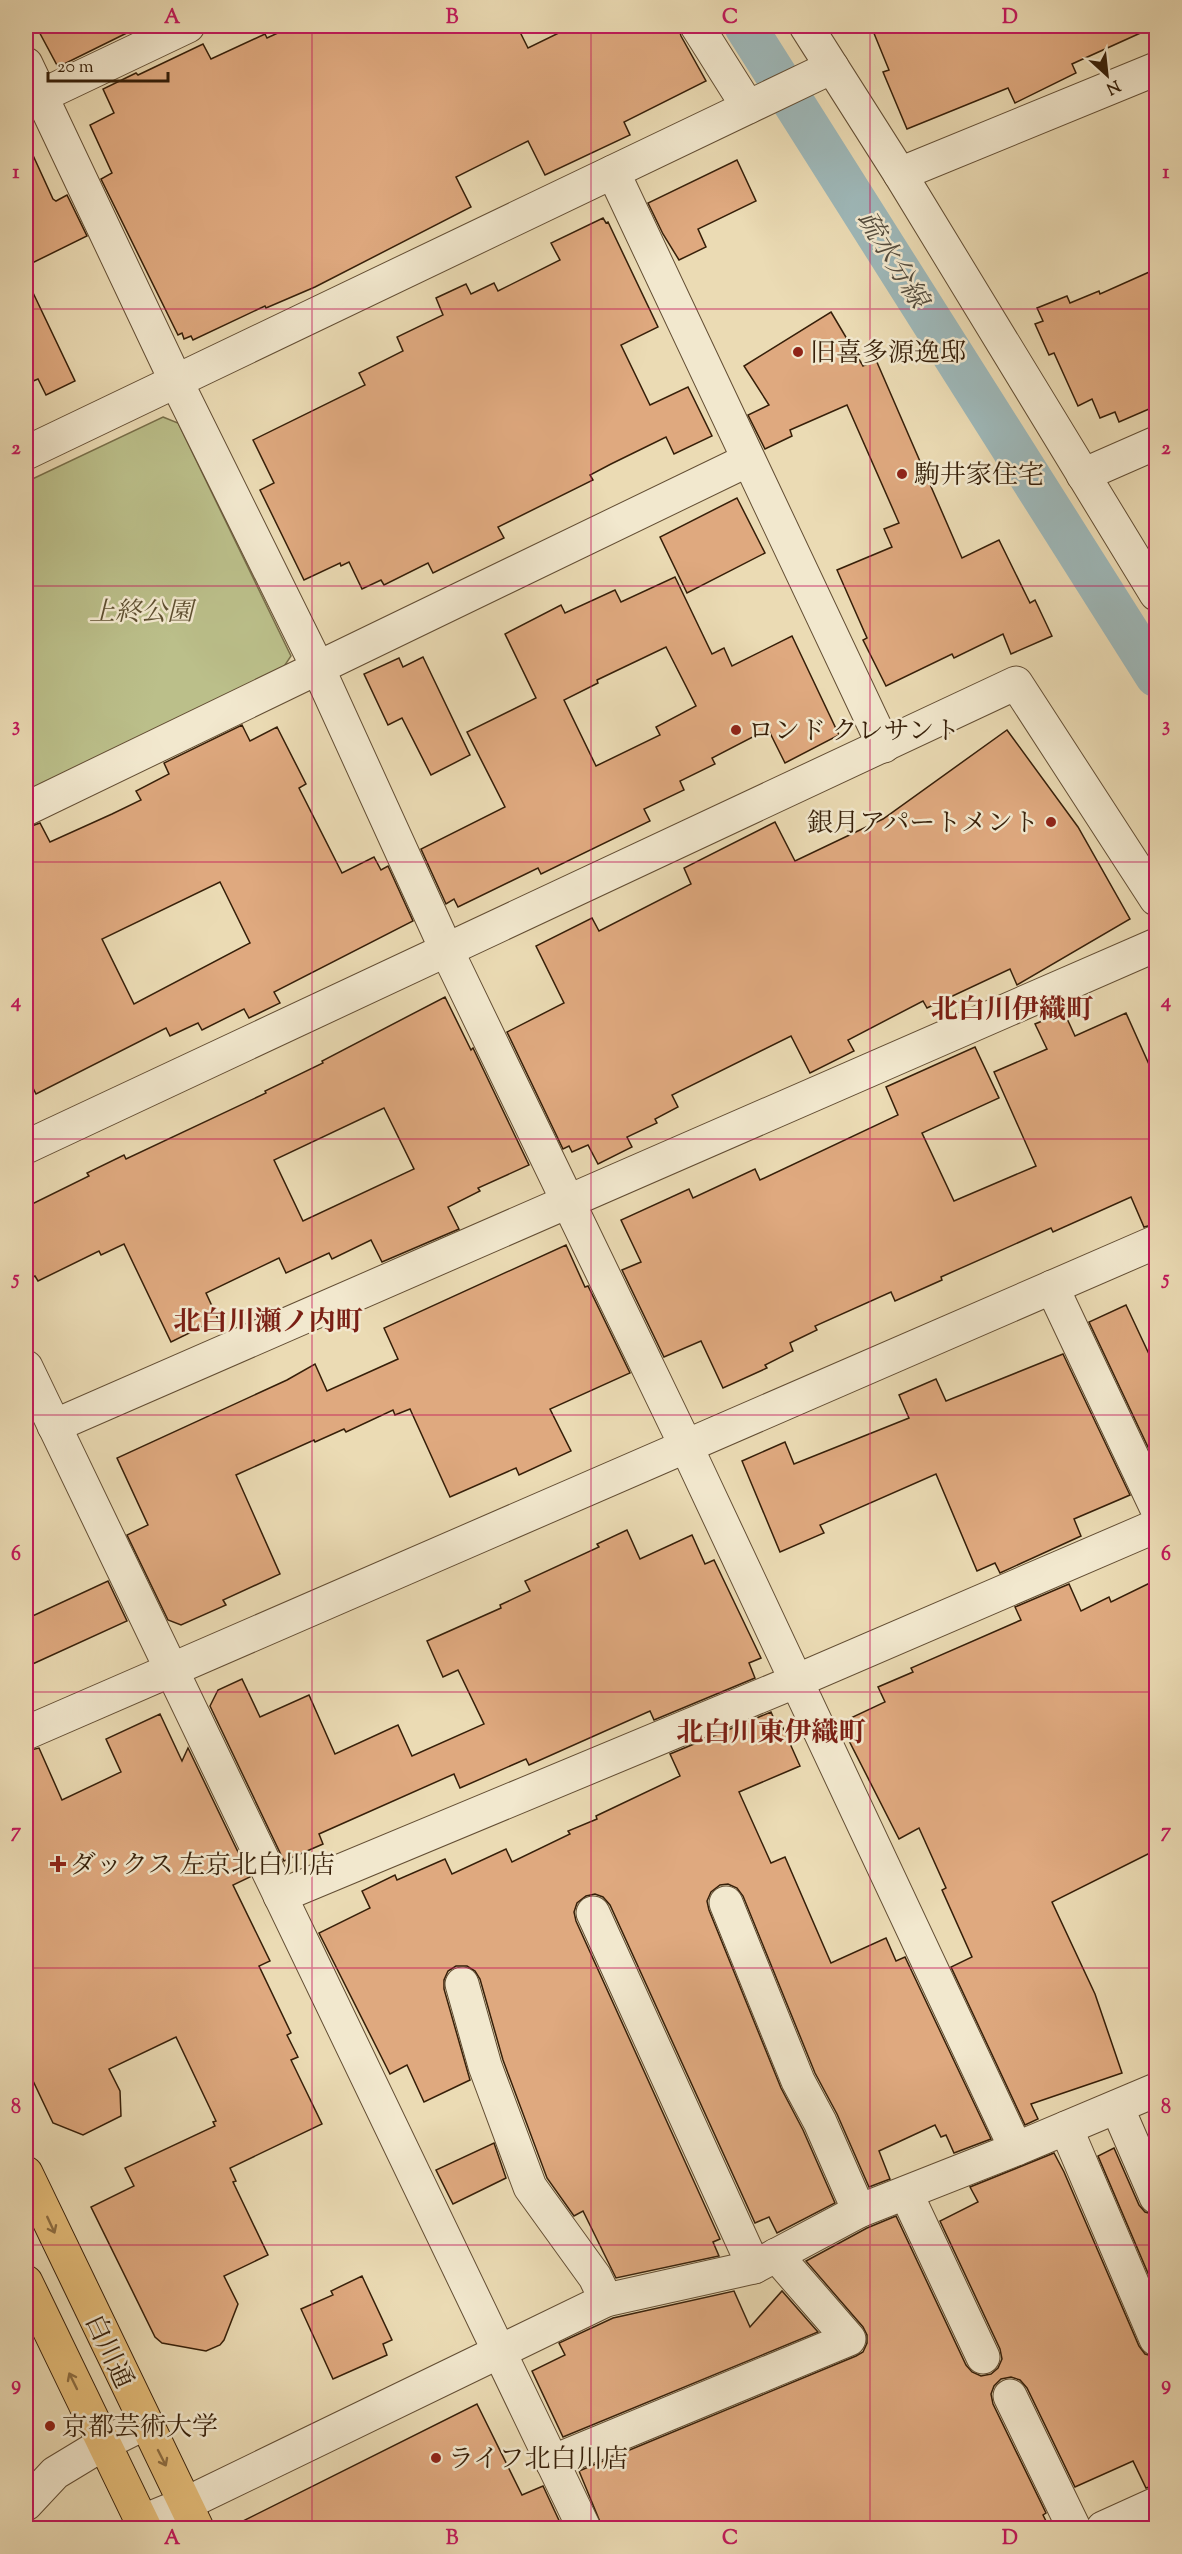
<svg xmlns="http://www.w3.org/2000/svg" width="1182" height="2554" viewBox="0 0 1182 2554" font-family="'Sorts Mill Goudy','Noto Serif JP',serif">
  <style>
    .green { fill: #bbbf8a; stroke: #786f4a; stroke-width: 1.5 }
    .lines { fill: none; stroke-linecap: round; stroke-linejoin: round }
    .canal { stroke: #9eb8b9; stroke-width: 42 }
    .building { fill: #dfa97f; stroke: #361f09; stroke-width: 1.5; fill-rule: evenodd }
    .minor-casing { stroke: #634e34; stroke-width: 35 }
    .major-casing { stroke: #361f09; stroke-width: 35 }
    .minor { stroke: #f2e8ce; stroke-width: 33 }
    .major { stroke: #e6be7a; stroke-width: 33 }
    .oneway { stroke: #8e6e42 }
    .grid { fill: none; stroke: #c2185b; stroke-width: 1.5; stroke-opacity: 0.55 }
    .poi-dot { fill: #8f2418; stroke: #f2e8ce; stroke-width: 2 }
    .labels { text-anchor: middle; stroke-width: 5; stroke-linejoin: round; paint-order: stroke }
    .poi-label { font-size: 26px; fill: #361f09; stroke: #f2e8ce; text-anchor: start }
    .park-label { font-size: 26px; font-style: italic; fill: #5e4f30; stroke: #f2e8ce }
    .street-label { font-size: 26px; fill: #361f09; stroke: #f2e8ce }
    .water-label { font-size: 27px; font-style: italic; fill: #554d3e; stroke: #f2e8ce }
    .neighbourhood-label { font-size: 27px; font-weight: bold; fill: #7a1f14; stroke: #f2e8ce }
    .neatline { fill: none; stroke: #c2185b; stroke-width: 2 }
    .grid-label { font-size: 20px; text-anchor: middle; font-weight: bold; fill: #c2185b }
  </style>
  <rect width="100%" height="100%" fill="#ebdbb4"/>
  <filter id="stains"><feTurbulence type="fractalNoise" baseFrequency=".00333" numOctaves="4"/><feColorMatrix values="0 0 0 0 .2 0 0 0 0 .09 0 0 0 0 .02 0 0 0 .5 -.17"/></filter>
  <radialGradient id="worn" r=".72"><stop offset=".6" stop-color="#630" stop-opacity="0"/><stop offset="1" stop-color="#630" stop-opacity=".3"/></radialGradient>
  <polygon class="green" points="163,417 178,423 291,656 281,671 26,793 26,482"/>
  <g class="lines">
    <polyline class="canal" points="745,26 1156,676"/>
  </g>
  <g class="building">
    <polygon points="36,26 141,26 58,67"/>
    <polygon points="293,26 517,26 528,48 573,26 678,26 681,36 706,81 624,122 630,135 545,175 528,141 456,177 471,207 315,287 266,308 265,306 193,340 191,336 184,339 182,333 178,335 101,179 112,173 90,125 114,113 103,89 136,73 138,75 203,44 211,59 265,34 267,38"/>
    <polygon points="871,26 1156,26 1072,64 1076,73 1015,103 1008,88 907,129 883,72 889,70"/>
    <polygon points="26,140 53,199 56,201 67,195 87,236 26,266"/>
    <polygon points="737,160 756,201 698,229 706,247 679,260 663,234 648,203"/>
    <polygon points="603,218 606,223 608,222 658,327 621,345 650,405 688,387 712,436 674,454 666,437 611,464 590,475 593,480 498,527 504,538 433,573 428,563 384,585 381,580 362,589 349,562 341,566 340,563 304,580 260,490 274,483 253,440 365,385 359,373 403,351 397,337 443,315 436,298 466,284 471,294 494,283 498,291 560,260 551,243"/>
    <polygon points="1156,269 1156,406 1119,422 1115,412 1100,418 1092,399 1078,406 1054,353 1049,355 1035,324 1043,321 1037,308 1067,296 1070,303 1099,291 1100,294"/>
    <polygon points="26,278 75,381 46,395 38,379 26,384"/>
    <polygon points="831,312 863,366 876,360 962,558 999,540 1030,603 1035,600 1052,636 1011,654 1003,634 954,658 952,654 886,686 863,640 867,638 837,570 892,547 884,529 899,523 847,405 790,430 792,436 765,449 748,415 769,405 744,366"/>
    <polygon points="737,498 765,553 687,593 660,537"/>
    <path d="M675,577l37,77 12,-6 8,18 60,-30 47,99 -54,28 -17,-34 -56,29 3,6 -35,17 4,9 -40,19 6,12 -109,53 -3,-6 -80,39 -4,-8 -8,5 -25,-55 84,-42 -38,-75 69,-34 -31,-64 56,-29 4,8 50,-23 6,12zM666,647l30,59 -40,21 4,8 -64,31 -32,-66 34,-17 -1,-3z"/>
    <polygon points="423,657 470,755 431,775 402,718 388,725 364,674 399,658 403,667"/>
    <path d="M242,725l8,16 27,-14 29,57 -7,4 43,85 32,-16 7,13 7,-4 25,55 -139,71 6,11 -31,15 -5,-9 -42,21 -4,-7 -28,13 -4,-8 -130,66 -10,-20v-246l14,-5 10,19 62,-28 29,-14 -5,-9 33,-17 -5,-11zM220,882l30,61 -116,61 -32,-65z"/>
    <polygon points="1007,730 1078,827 1130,919 1017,985 1010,969 927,1008 923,1001 848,1040 854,1051 810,1073 791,1036 672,1095 678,1107 655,1119 657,1123 627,1137 632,1147 598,1164 588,1145 572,1152 569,1146 563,1149 507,1032 564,1003 536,946 592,918 599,931 691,884 684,868 775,822 795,861 883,819"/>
    <path d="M445,997l26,53 2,-2 56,117 -51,23 2,3 -32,16 11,22 -77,33 -11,-22 -39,19 -3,-6 -43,20 -7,-15 -73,35 12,26 -47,23 -47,-98 -23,11 -2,-4 -61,30 -3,-5 -9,4v-73l63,-31 -2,-3 37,-18 2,4 140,-66 -1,-2 58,-28 -1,-2zM384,1108l30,61 -111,52 -29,-61z"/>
    <polygon points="1064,1012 1075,1036 1126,1013 1156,1080 1156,1224 1144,1227 1131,1197 1053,1232 1051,1228 941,1277 942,1280 895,1301 891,1292 815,1326 817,1330 790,1343 793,1351 765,1365 767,1368 723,1388 701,1341 664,1357 622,1270 641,1262 621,1220 689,1189 693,1198 755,1169 760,1180 898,1115 886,1087 975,1047 999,1098 922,1133 954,1201 1036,1166 994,1072 1047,1049 1035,1024"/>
    <polygon points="566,1245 585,1287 588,1286 630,1373 550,1409 571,1451 519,1475 516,1468 450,1497 410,1409 395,1415 393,1410 346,1432 344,1429 315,1442 314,1440 236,1475 280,1574 223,1600 226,1605 181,1625 168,1620 127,1535 148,1525 117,1458 287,1380 315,1364 327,1391 398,1359 384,1328"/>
    <polygon points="1126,1305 1156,1369 1156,1464 1089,1322"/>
    <polygon points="1063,1354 1130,1495 1074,1519 1081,1536 1000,1573 995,1563 977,1571 936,1474 820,1525 824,1533 780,1552 742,1461 785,1442 794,1464 909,1418 899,1395 936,1379 946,1401"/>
    <polygon points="627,1530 640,1559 692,1535 705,1564 714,1560 761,1658 749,1663 755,1678 654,1720 650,1711 529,1765 526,1759 460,1788 454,1774 319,1834 323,1844 284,1861 210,1706 218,1690 242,1679 260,1717 309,1695 335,1754 398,1725 412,1756 484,1724 458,1670 443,1677 427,1641 501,1608 500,1605 530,1591 525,1581 599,1547 597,1544"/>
    <polygon points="1156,1580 1156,1850 1052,1902 1095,1994 1122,2073 1031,2104 1038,2119 1025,2125 951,1967 972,1957 942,1890 946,1888 919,1828 899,1839 840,1723 885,1702 878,1687 913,1672 911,1668 1021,1620 1015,1607 1069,1584 1081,1611 1109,1597 1111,1602"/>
    <polygon points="108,1581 127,1621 26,1667 26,1619"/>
    <polygon points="771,1712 775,1721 779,1719 800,1766 739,1792 771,1863 785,1857 831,1963 886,1938 896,1961 905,1957 991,2139 954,2153 946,2135 941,2137 935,2125 879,2151 890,2179 869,2187 837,2114 815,2073 743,1896 737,1888 728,1884 720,1885 711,1892 707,1901 709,1910 781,2088 803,2130 835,2203 777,2233 769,2217 755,2223 610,1905 603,1897 595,1894 586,1896 577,1903 574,1912 576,1921 720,2239 713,2242 719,2256 616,2278 583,2211 574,2216 547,2178 503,2060 480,1979 475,1971 467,1966 456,1966 448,1971 444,1980 444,1989 470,2080 424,2102 407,2065 390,2074 319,1933 370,1908 362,1891 395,1875 397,1880 445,1859 452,1874 506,1849 512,1862 570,1834 568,1831 597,1819 596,1816 680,1776 670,1754"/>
    <polygon points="160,1714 182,1761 188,1748 250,1877 233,1885 270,1961 259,1966 291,2033 287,2035 298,2057 291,2060 322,2124 230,2168 236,2181 233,2182 268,2255 224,2276 238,2304 224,2340 220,2345 206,2351 162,2343 155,2337 91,2207 134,2186 125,2168 215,2126 213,2122 216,2121 176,2037 109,2069 120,2091 121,2116 83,2135 53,2123 26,2066 26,1751 39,1748 62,1800 121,1772 106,1739"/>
    <polygon points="494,2143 506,2178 453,2204 436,2170"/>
    <polygon points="1114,2148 1139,2205 1145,2212 1156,2215 1156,2292 1098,2156"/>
    <polygon points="1054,2153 1064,2172 1139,2346 1145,2354 1156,2357 1156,2485 1146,2488 1133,2461 1075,2487 1027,2388 1020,2380 1011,2377 1001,2379 994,2386 991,2394 993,2404 1046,2513 1043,2515 1050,2529 603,2529 579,2471 856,2356 863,2352 867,2343 867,2335 863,2327 806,2261 867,2228 896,2216 966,2365 972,2372 981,2376 991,2374 998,2368 1002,2359 1000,2349 940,2221 978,2202 970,2187"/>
    <polygon points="362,2276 392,2340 383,2344 387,2355 333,2379 301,2309 333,2295 331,2291"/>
    <polygon points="734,2291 750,2327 782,2291 818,2332 563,2437 532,2371 565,2355 559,2343 613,2318"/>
    <polygon points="477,2404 522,2495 543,2486 563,2529 227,2529"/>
  </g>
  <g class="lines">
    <g class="minor-casing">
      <g id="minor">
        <polyline points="697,26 748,107"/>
        <polyline points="806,26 900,174 1156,594"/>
        <polyline points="26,64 176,381 318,668 447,951 686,1446 1016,2149"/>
        <polyline points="26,103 188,26"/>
        <polyline points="613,172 884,746"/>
        <polyline points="900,174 1156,69"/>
        <polyline points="26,453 832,67"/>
        <polyline points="1083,475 1156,443"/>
        <polyline points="26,809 748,460"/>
        <polyline points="26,1147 1016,683 1156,899"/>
        <polyline points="1052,1287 1156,1507"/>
        <polyline points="26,1367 584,2528"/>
        <polyline points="54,1426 1156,945"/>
        <polyline points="26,1733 1156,1242"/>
        <polyline points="280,1896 794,1682 1156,1526"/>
        <polyline points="726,1903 798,2081 820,2122 859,2211"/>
        <polyline points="593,1913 754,2267"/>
        <polyline points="462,1984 485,2066 530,2187 595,2277 606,2300"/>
        <polyline points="1117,2107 1156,2197"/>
        <polyline points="1066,2128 1156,2339"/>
        <polyline points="906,2193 983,2357"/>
        <polyline points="1010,2396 1074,2528"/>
        <polyline points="552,2462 849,2339 776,2255"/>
        <polyline points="26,2504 55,2473 103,2444 145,2423"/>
        <polyline points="141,2522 185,2504 606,2300 754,2267 859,2211 1016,2149 1156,2090"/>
        <polyline points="1103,2528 1156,2504"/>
      </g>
    </g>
    <g class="major-casing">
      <g id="major">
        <polyline points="26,2173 197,2528"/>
        <polyline points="26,2282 145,2528"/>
      </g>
    </g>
    <use href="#minor" class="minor"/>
    <use href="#major" class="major"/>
  </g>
  <defs><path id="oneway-shaft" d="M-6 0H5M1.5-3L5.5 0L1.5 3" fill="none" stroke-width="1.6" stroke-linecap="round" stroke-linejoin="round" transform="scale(1.5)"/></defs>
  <g class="oneway">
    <use href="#oneway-shaft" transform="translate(51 2225) rotate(65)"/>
    <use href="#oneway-shaft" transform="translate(73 2381) rotate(-116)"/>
    <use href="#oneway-shaft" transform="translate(162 2458) rotate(63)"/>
  </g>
  <path class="grid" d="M312,26v2502M591,26v2502M870,26v2502M26,309h1130M26,586h1130M26,862h1130M26,1139h1130M26,1415h1130M26,1692h1130M26,1968h1130M26,2245h1130"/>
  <g class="poi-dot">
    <circle cx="798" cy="352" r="6"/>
    <circle cx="902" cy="474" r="6"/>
    <circle cx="736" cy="730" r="6"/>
    <circle cx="1051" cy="822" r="6"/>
    <path d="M55 1855h6v6h6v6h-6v6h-6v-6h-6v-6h6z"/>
    <circle cx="50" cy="2426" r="6"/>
    <circle cx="436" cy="2458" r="6"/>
  </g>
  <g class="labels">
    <g class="poi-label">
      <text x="810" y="361">旧喜多源逸邸</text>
      <text x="914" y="483">駒井家住宅</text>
      <text x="748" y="739">ロンド クレサント</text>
      <text x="1039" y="831" text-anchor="end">銀月アパートメント</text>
      <text x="70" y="1873">ダックス 左京北白川店</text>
      <text x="62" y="2435">京都芸術大学</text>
      <text x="448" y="2467">ライフ北白川店</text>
    </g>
    <g class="park-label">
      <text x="141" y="620">上終公園</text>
    </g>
    <g class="street-label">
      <text transform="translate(110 2351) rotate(65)" y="9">白川通</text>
    </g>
    <g class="water-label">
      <text transform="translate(893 259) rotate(58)" y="9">疏水分線</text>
    </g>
    <g class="neighbourhood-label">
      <text x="1012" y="1018">北白川伊織町</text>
      <text x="268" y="1330">北白川瀬ノ内町</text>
      <text x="771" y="1741">北白川東伊織町</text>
    </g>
  </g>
  <rect width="1182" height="2554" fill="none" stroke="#ebdbb4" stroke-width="66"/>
  <g transform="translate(1107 75) rotate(153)" stroke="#f2e8ce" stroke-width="4.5" paint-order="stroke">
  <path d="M0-4.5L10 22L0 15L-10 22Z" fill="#361f09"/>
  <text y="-9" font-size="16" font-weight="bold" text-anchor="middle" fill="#361f09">N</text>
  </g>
  <path d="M48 72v9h120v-9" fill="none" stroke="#361f09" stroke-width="3"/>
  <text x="57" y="72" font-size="18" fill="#361f09" stroke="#f2e8ce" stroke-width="4.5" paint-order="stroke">20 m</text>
  <rect x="33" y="33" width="1116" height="2488" class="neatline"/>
  <g class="grid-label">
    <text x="172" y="23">A</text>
    <text x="452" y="23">B</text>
    <text x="730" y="23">C</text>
    <text x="1010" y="23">D</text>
    <text x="16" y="178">1</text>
    <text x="1166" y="178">1</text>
    <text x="16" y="454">2</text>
    <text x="1166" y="454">2</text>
    <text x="16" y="731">3</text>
    <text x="1166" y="731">3</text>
    <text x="16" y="1007">4</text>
    <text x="1166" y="1007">4</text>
    <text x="16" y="1284">5</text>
    <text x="1166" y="1284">5</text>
    <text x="16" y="1560">6</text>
    <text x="1166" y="1560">6</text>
    <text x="16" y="1837">7</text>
    <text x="1166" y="1837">7</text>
    <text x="16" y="2113">8</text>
    <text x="1166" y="2113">8</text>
    <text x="16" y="2390">9</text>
    <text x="1166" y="2390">9</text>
    <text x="172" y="2544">A</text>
    <text x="452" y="2544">B</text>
    <text x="730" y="2544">C</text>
    <text x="1010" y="2544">D</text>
  </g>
  <rect width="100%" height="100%" filter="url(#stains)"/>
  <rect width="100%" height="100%" fill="url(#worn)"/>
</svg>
